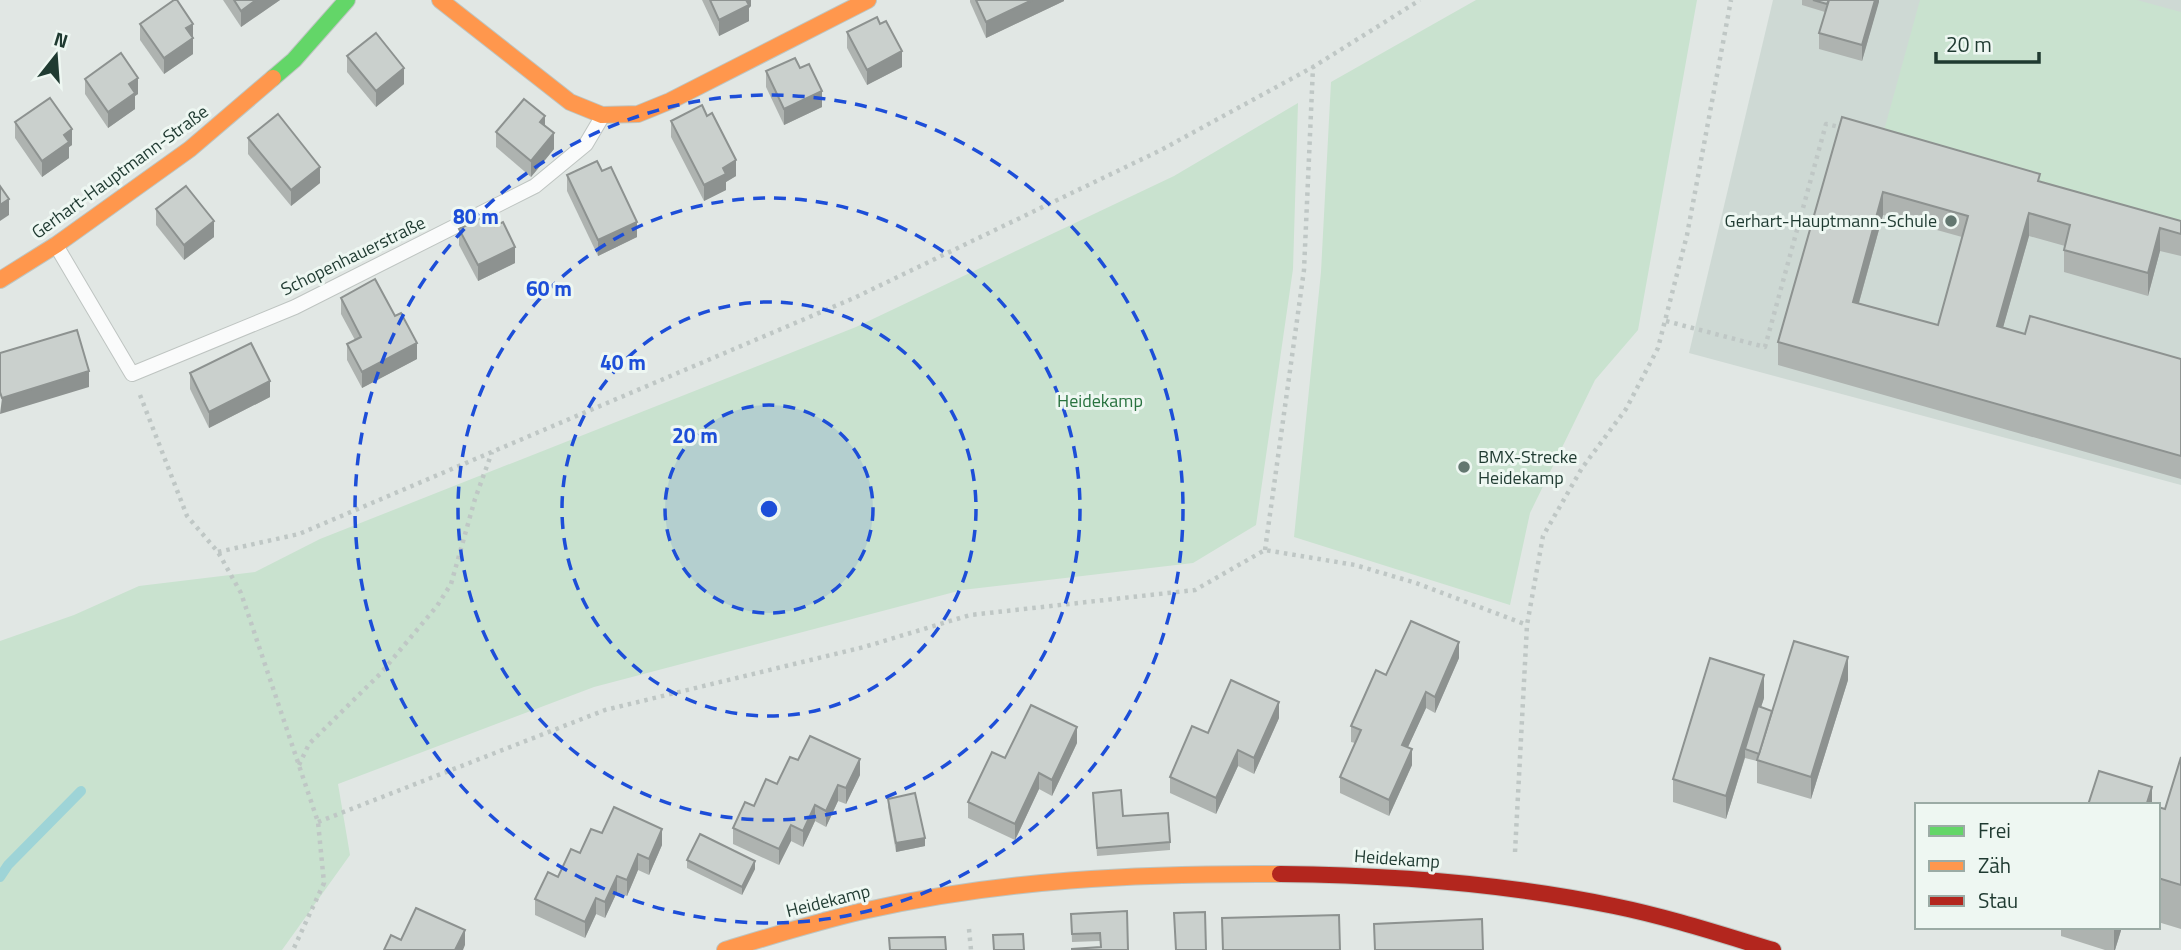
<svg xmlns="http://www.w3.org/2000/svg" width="2181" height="950" viewBox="0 0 2181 950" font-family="'Titillium Web',sans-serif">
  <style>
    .built { fill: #ced9d4 }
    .green { fill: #c9e2cf }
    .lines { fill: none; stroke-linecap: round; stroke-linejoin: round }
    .stream { stroke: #9ed4d7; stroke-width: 10 }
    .lane-casing { stroke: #bec4c1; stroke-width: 16 }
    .fast-casing { stroke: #bdc5c1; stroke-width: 18 }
    .slow-casing { stroke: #bdc5c1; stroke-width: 18 }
    .jam-casing { stroke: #bdc5c1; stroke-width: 18 }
    .path { stroke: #bfc7c5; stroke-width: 4.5; stroke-dasharray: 3.5 5; stroke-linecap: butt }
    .lane { stroke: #fafbfb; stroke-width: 14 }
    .fast { stroke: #63d668; stroke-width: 16 }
    .slow { stroke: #ff974d; stroke-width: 16 }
    .jam { stroke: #b3261e; stroke-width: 16 }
    .wall { fill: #aeb3b0; fill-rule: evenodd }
    .shaded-wall { fill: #8d9290 }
    .building { fill: #cad0cd; stroke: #8d9290; stroke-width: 2; fill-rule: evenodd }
    .ring { fill: none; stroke: #1d4ed8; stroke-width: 3.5; stroke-dasharray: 12 9 }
    .poi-dot { fill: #637770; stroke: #eef7f2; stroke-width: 2.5 }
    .labels { text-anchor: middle; stroke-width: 6; stroke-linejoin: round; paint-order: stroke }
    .street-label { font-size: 18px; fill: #1f3a31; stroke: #eef7f2 }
    .poi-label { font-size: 18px; fill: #1f3a31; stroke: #eef7f2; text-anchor: end }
    .park-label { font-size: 18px; fill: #28723f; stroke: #eef7f2 }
    .centre { fill: #1d4ed8; stroke: #eef7f2; stroke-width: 3.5 }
    .ring-label { font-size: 21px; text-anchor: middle; font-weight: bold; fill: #1d4ed8; stroke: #eef7f2; stroke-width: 6; stroke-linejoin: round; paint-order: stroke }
  </style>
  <rect width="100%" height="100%" fill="#e1e7e4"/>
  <polygon class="built" points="1773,0 2181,0 2181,485 1689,353"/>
  <g class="green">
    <polygon points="1476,0 1697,0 1638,330 1595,380 1530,513 1510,605 1294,537 1321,272 1331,82"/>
    <polygon points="1920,0 2137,0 2181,12 2181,227 1880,145"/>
    <polygon points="1298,103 1293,269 1256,525 1193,563 962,590 594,687 338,784 350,855 282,950 0,950 0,641 74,615 139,586 255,572 320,539 856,327 1174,176"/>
  </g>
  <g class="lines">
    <polyline class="stream" points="0,877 8,865 81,791"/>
    <g class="lane-casing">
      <polyline id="lane" points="57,247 132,374 295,307 535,186 586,144 602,117"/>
    </g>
    <g class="fast-casing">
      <polyline id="fast" points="273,78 294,60 347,0"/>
    </g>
    <g class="slow-casing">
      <g id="slow">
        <polyline points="440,0 570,102 602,115 638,114 670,101 868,0"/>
        <polyline points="0,280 56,245 190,149 273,78"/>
        <path d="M725,950c46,-14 91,-28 138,-39 136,-31 277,-38 417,-37"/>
      </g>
    </g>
    <g class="jam-casing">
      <path id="jam" d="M1280,874c112,1 223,9 334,32 54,11 106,28 159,44"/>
    </g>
    <g class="path">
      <polyline points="1666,321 1765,347 1826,124 1844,128"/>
      <polyline points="140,395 187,516 218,552 241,593 318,822 324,883 293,950"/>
      <polyline points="1265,550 1304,270 1313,67"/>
      <polyline points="218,552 299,534 854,298 1161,150 1313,67 1420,0"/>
      <polyline points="299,765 309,744 380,674 437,606 451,584 475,499 492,452"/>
      <polyline points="318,822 605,710 864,647 970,615 1195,590 1265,550 1355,565 1416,583 1527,625"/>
      <polyline points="1515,852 1527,625 1543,536 1582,468 1626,409 1658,348 1687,235 1731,0"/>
      <polyline points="969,929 971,950"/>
    </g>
    <use href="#lane" class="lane"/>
    <use href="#fast" class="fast"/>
    <use href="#slow" class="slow"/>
    <use href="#jam" class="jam"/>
  </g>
  <g class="wall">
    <polygon points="223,0 280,0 241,27"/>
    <polygon points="702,0 751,0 751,6 749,8 749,21 719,36"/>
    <polygon points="970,0 1064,0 1064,1 986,38 970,2"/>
    <polygon points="1802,0 1879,0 1862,61 1819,49 1819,33 1825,12 1802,5"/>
    <polygon points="140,24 193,24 193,54 164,74 140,40"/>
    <polygon points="847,32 902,67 867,85 847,48"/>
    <polygon points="347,56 404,84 376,107 347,72"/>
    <polygon points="800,68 822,107 784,125 766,87 766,71"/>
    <polygon points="85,79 138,94 135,96 135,109 108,128 85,94"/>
    <path d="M1842,117l198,65 141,39v35l-21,-5 -12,45 -84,-24v-22l1,-4 -36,-10 -26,91 22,7 156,25v120l-403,-114v-23zM1883,215l79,22 -24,88 -79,-22z"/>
    <polygon points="671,121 736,176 726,182 726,190 704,201 671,137"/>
    <polygon points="15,122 72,145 69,147 69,158 42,177 15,138"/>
    <polygon points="545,126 554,149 531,177 496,147 496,132"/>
    <polygon points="248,138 320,183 291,206 248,154"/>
    <polygon points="567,175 637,237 598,256 567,191"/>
    <polygon points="156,209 214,237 184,260 156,225"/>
    <polygon points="459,229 515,263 478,281 459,245"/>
    <polygon points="341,298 395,316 417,359 362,388 347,360 347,344 355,340 341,314"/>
    <polygon points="190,373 270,397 209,428 190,389"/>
    <polygon points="1459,658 1435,713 1426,708 1408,747 1412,765 1389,816 1340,793 1340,777 1355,743 1351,742 1351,726 1386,675"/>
    <polygon points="1848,680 1811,799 1757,783 1757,761 1745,758 1726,819 1673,802 1673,779 1764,698 1761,707 1772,711"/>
    <polygon points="1279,718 1254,774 1238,766 1216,814 1170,793 1170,777 1208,733"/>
    <polygon points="1077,743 1052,796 1039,789 1015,840 968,818 968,802 1005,758"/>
    <polygon points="2181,757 2181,929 2158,922 2158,807 2165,809"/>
    <polygon points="798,760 860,775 846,804 838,801 826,827 815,821 803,847 791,841 779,865 733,844 733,828 777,784"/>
    <polygon points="1093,793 1123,816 1170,842 1170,850 1097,856"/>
    <polygon points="888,799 925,846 896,852 888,807"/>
    <polygon points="602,833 662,845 649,875 638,870 627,896 617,892 605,918 596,914 585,938 535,915 535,899 580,853"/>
    <polygon points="687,860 755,869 742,895 687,868"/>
    <polygon points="1127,911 1101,947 1100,941 1072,942 1071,914"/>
    <polygon points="2061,927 2122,927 2115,950 2105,950 2061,936"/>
  </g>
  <g class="shaded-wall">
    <polygon points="256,0 280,0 241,27 241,11"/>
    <polygon points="743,0 751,0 751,6 749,8 749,21 719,36 719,20"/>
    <polygon points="1032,0 1064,0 1064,1 986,38 986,22"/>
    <polygon points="1875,0 1879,0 1879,2 1862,61 1862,45"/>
    <polygon points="193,24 193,54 164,74 164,58 186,28"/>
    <polygon points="902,51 902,67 867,85 867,70"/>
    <polygon points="404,68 404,84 376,107 376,91"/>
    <polygon points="138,78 138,94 135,96 135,109 108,128 108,112 129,84"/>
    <polygon points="822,91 822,107 784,125 784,109"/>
    <polygon points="545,116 545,132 540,122"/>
    <polygon points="72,129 72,145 69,147 69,158 42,177 42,161 64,135"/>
    <polygon points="554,133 554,149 531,177 531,161"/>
    <polygon points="736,160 736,176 726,182 726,190 704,201 704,185 723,168"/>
    <polygon points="320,167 320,183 291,206 291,190"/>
    <polygon points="1883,192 1883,215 1853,324 1853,302"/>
    <polygon points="9,199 9,215 0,221 0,205"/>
    <polygon points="2029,213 2029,236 1997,349 1997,326"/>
    <polygon points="214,221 214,237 184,260 184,245"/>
    <polygon points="637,222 637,237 598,256 598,240"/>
    <polygon points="2160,228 2160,251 2148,296 2148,273"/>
    <polygon points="515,247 515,263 478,281 478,265"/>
    <polygon points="417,343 417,359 362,388 362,372"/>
    <polygon points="89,371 89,387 0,414 2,398"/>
    <polygon points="270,381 270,397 209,428 209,412"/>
    <polygon points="1459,642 1459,658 1435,713 1435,697"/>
    <polygon points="1848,657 1848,680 1811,799 1811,777"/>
    <polygon points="1764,675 1764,698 1747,750 1745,749 1745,757 1726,819 1726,796"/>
    <polygon points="1426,692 1426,708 1402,760 1402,745"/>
    <polygon points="1279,702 1279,718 1254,774 1254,758"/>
    <polygon points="1077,727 1077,743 1052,796 1052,780"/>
    <polygon points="1412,749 1412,765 1389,816 1389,800"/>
    <polygon points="1238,750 1238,766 1216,814 1216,798"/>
    <polygon points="860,759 860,775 846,804 846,788"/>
    <polygon points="1039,773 1039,789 1015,840 1015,824"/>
    <polygon points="838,785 838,801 826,827 826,811"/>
    <polygon points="2152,787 2152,805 2147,805"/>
    <polygon points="815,805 815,821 803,847 803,831"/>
    <polygon points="791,825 791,841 779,865 779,849"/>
    <polygon points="662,829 662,845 649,875 649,859"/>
    <polygon points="925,838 925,846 896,852 896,843"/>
    <polygon points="638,854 638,870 627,896 627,880"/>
    <polygon points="755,861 755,869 742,895 742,887"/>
    <polygon points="617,876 617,892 605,918 605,902"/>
    <polygon points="596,898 596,914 585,938 585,922"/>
    <polygon points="2114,927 2122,927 2115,950 2114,950"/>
    <polygon points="465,930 465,945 463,950 455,950"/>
  </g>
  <g class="building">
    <polygon points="174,0 177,0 193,24 186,28 193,38 164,58 140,24"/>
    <polygon points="234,0 256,0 241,11"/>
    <polygon points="710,0 746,0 749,5 719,20"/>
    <polygon points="976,0 1032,0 986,22"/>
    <polygon points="1813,0 1829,0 1827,4"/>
    <polygon points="1829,0 1875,0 1862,45 1819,33"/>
    <polygon points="877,17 880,24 886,21 902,51 867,70 847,32"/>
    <polygon points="376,33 404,68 376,91 347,56"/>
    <polygon points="121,53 138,78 129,84 135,93 108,112 85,79"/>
    <polygon points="795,58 800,68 809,64 822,91 784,109 766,71"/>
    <polygon points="50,98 72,129 64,135 69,142 42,161 15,122"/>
    <polygon points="524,99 545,116 540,122 554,133 531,161 496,132"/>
    <polygon points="702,105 707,116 712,113 736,160 723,168 726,174 704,185 671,121"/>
    <polygon points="278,114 320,167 291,190 248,138"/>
    <path d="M1842,117l198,57 -2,7 143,40v13l-21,-6 -12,45 -84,-23 6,-25 -41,-12 -32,113 28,8 5,-18 151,43v97l-403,-114zM1883,192l85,24 -30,109 -85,-23z"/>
    <polygon points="597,161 602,171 611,167 637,222 598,240 567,175"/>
    <polygon points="0,186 9,199 0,205"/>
    <polygon points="186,186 214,221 184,245 156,209"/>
    <polygon points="489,214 495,226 503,222 515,247 478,265 459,229"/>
    <polygon points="375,279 395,316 401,313 417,343 362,372 347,344 361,337 341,298"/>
    <polygon points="77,330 89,371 2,398 0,392 0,353"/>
    <polygon points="251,343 270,381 209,412 190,373"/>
    <polygon points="1411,621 1459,642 1435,697 1426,692 1402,745 1412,749 1389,800 1340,777 1361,730 1351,726 1364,697 1376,670 1386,675"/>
    <polygon points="1794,641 1848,657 1811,777 1757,760"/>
    <polygon points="1710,658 1764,675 1726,796 1673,779"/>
    <polygon points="1231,680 1279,702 1254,758 1238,750 1216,798 1170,777 1192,726 1208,733"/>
    <polygon points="1031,705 1077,727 1052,780 1039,773 1015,824 968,802 992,752 1005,758"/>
    <polygon points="1758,706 1772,711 1759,754 1745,749"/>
    <polygon points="810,736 860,759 846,788 838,785 826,811 815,805 803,831 791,825 779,849 733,828 745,802 754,806 766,779 777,784 790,757 798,760"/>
    <polygon points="2181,757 2181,885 2158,878 2158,807 2165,809"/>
    <polygon points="2099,771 2152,787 2147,803 2152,805 2088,805"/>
    <polygon points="1121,790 1123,816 1168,813 1170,842 1097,848 1093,793"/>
    <polygon points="915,793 925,838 896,843 888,799"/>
    <polygon points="614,807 662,829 649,859 638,854 627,880 617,876 605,902 596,898 585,922 535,899 548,872 558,877 571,849 580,853 591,829 602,833"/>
    <polygon points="700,834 755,861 742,887 687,860"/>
    <polygon points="416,908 465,930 455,950 384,950 391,935 401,940"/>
    <polygon points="1127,911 1128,950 1072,950 1072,949 1101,947 1100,933 1072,934 1071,914"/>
    <polygon points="1205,912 1206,950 1176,950 1174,913"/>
    <polygon points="1339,915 1340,950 1223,950 1222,918"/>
    <polygon points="1482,919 1483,950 1375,950 1374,924"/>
    <polygon points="1023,934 1024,950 994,950 993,935"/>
    <polygon points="945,937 946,950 890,950 889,938"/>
  </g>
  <circle cx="769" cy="509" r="104" fill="#1d4ed8" fill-opacity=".12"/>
  <g class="ring">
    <circle cx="769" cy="509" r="104"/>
    <circle cx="769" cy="509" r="207"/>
    <circle cx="769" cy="509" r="311"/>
    <circle cx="769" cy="509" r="414"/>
  </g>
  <g class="poi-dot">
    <circle cx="1951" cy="221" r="7"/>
    <circle cx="1464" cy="467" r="7"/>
  </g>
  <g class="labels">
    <g class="street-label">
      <text transform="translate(120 172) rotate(-36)" y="6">Gerhart-Hauptmann-Straße</text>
      <text transform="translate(353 256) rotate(-26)" y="6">Schopenhauerstraße</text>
      <text transform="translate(1397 859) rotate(4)" y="6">Heidekamp</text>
      <text transform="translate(828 901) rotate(-14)" y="6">Heidekamp</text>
    </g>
    <g class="poi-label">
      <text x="1937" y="227">Gerhart-Hauptmann-Schule</text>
      <text x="1478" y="463" text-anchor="start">BMX-Strecke<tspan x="1478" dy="21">Heidekamp</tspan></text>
    </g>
    <g class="park-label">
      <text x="1100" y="407">Heidekamp</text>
    </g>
  </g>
  <circle cx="769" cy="509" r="10" class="centre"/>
  <g class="ring-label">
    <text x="476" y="224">80 m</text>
    <text x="549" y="296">60 m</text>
    <text x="623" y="370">40 m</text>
    <text x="695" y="443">20 m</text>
  </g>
  <rect x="1915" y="803" width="245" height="126" fill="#eef7f2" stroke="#9baba5" stroke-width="2"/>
  <rect x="1929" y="826" width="35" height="10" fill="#63d668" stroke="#9baba5" stroke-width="2"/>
  <text x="1978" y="838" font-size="21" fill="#1f3a31">Frei</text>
  <rect x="1929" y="861" width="35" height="10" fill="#ff974d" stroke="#9baba5" stroke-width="2"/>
  <text x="1978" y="873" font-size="21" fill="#1f3a31">Zäh</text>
  <rect x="1929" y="896" width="35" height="10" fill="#b3261e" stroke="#9baba5" stroke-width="2"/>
  <text x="1978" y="908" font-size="21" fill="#1f3a31">Stau</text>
  <g transform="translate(56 56) rotate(17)" stroke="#eef7f2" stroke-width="5" paint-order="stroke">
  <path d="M0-5L12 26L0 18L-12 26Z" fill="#1f3a31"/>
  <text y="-10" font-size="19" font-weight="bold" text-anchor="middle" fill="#1f3a31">N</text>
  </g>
  <path d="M1936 52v10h103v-10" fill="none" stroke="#1f3a31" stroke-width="3.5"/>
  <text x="1946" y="52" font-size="21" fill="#1f3a31" stroke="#eef7f2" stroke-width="5" paint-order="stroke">20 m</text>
</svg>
